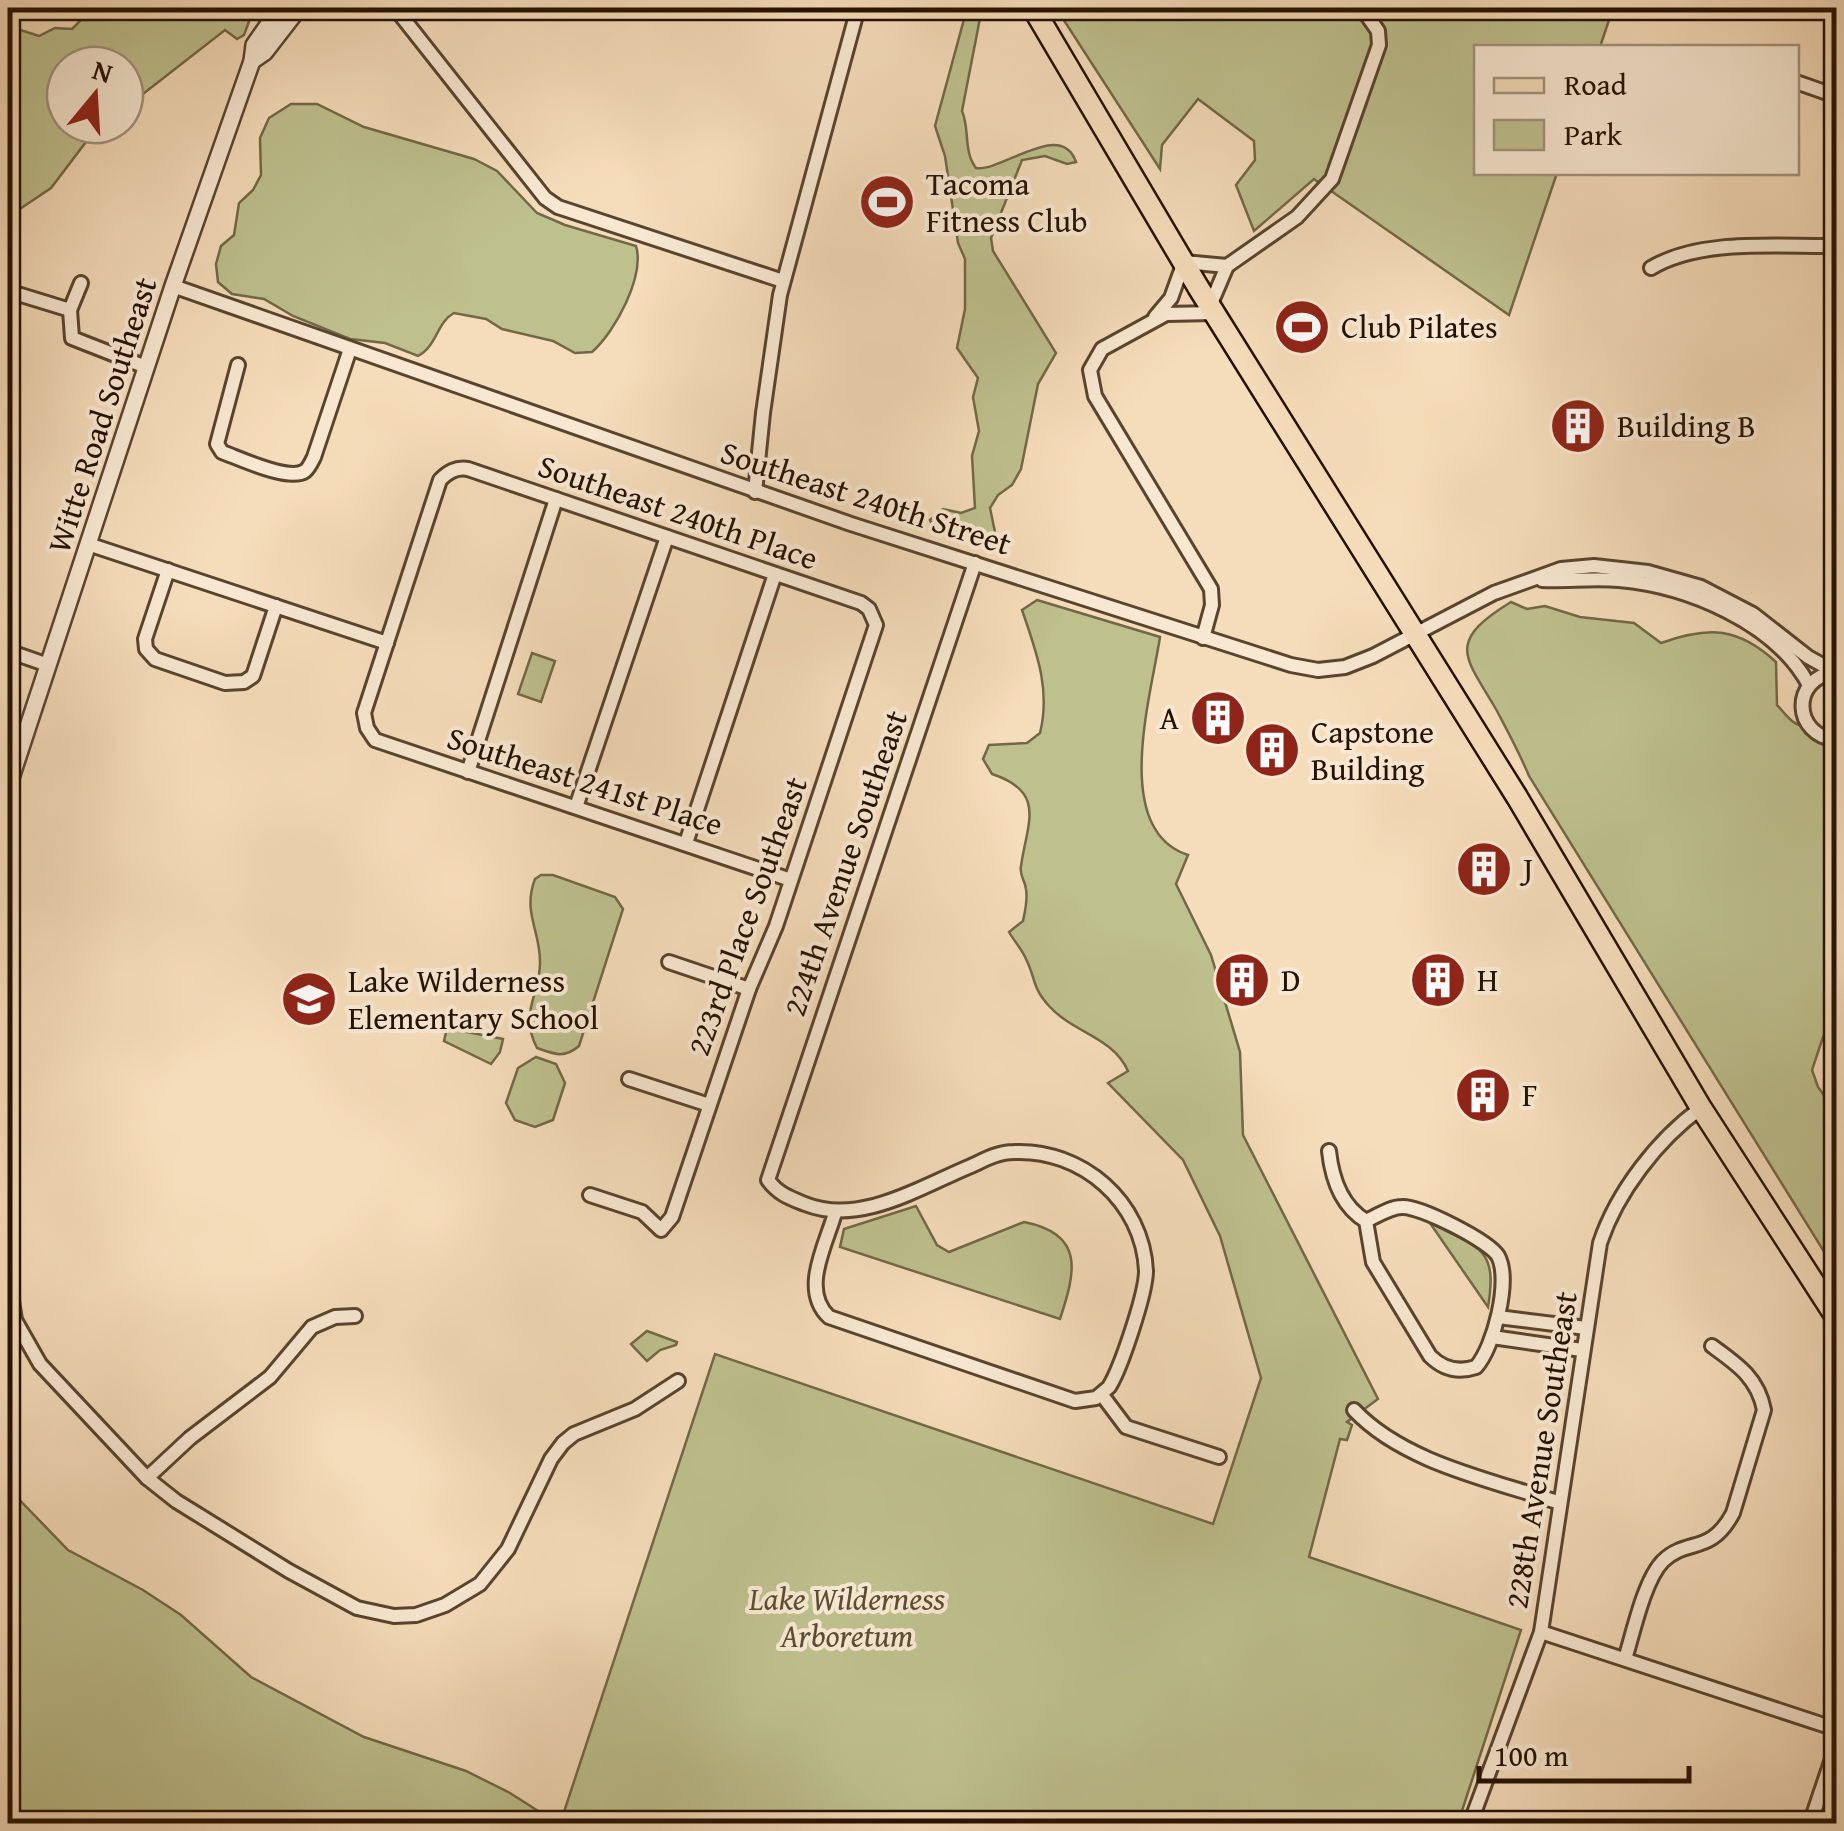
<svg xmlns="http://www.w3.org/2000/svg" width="1844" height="1831" viewBox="0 0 1844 1831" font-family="'Gentium Book Plus',serif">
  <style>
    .green { fill: #bec08e; stroke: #726847; stroke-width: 2.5 }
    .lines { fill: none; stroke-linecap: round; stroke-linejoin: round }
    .minor-casing { stroke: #59442e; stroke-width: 18 }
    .tertiary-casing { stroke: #59442e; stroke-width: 20 }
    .primary-casing { stroke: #251100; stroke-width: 25 }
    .minor { stroke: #f8e8d2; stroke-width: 12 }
    .tertiary { stroke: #f8e8d2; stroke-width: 15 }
    .primary { stroke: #f5dcba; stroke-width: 20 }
    .labels { text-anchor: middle; stroke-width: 8; stroke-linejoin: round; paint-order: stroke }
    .poi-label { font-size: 32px; fill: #251100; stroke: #f8e8d2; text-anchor: start }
    .street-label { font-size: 32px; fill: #251100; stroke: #f8e8d2 }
    .park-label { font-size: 32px; font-style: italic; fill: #5b4e32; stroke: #f8e8d2 }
  </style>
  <rect width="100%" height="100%" fill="#f5dcba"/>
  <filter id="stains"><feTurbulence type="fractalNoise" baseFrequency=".002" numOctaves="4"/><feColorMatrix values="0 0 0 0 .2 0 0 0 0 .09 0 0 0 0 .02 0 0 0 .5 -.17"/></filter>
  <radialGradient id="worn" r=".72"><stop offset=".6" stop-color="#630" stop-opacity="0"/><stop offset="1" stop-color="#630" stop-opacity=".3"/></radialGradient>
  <g class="green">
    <polygon points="93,8 254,8 244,35 237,39 225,30 125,108 125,65 65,65 65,125 105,125 89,138 51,188 8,217 8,26 39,36 55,28 72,29"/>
    <polygon points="1056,8 1613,8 1600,47 1476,48 1476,172 1557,173 1509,315 1314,179 1254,231 1236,185 1255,160 1254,141 1198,99 1162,145 1160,169"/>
    <path d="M969,9l12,4 -19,98c8,18 1,40 14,57 26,4 85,-49 100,-6l-9,2 -22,-8 -23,4 -31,78 2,13 63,102 -18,31 -17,85 -9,16 -14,10 -8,13 5,24 -3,10c-17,6 -43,-5 -59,-14l-3,-8 13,-11 18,4 14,-5 -3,-52 7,-25 -6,-34 5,-19 -21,-30 8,-39v-50l-7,-16 -13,-87 -10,-30 31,-114z"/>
    <path d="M291,104h26l47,23 110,32 23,12 40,42 28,12 71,21c9,30 -21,86 -44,106l-17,1 -22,-12 -51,-12 -16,-10 -32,-6c-17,9 -17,33 -36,43l-33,-13 -35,-4 -57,-23 -29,-17 -32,-5 -14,-12 -2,-18 5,-18 13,-11 5,-32 14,-13 8,-15 -1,-37 9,-20z"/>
    <path d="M1037,600l123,37c-9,59 -49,193 28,218l-12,29 35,71 29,97 3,83 135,264 -31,23 5,3 -5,15 -7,-1 -31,118 212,73 -63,193 -898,1 155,-470 498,170 48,-146 -41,-142 -37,-76 -75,-77 20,-12c-15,-34 -54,-38 -78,-64 -18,-19 -14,-28 -24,-48 -4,-10 -12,-18 -17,-27l14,-11c2,-10 5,-21 3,-32 -1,-9 -7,-14 -5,-23 6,-43 26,-74 -29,-92l-9,-15 6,-14 38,-2 13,-10c11,-44 -4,-82 -18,-123z"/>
    <path d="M1511,602l16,7 18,-3 35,11 54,6 27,20c48,-17 77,-16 115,19l1,43c6,6 12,16 20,19 23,11 28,0 39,30v261l-13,22 -11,33 6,17 18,25v159l-307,-495c-9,-22 -21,-44 -32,-65 -31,-54 -53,-68 14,-109z"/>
    <polygon points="532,653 555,661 541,702 518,694"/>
    <path d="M541,875h12l62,22 8,12 -44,137c-15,13 -25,8 -42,2 -18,-36 2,-50 3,-84 1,-33 -18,-51 -5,-85z"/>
    <polygon points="447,1028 503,1039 500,1052 491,1064 444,1041"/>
    <polygon points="536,1057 556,1064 565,1083 553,1120 535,1127 515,1120 506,1103 518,1068"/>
    <path d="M916,1206l21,39 12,7 75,-30c62,12 51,51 36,97l-220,-72 4,-18z"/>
    <path d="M1430,1223c49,25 68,24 58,84z"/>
    <polygon points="647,1331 677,1342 676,1345 660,1350 647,1361 631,1344"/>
    <polygon points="8,1488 68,1550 143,1590 181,1615 251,1677 364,1737 466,1771 510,1793 557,1823 8,1823"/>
  </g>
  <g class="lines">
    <g class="minor-casing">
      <g id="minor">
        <polyline points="395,8 545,198 558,207 783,281"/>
        <polyline points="1796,82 1836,96"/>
        <polyline points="1227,266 1297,217 1332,179 1379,45 1378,31 1362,8"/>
        <path d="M1651,268c50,-30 128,-21 185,-22"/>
        <polyline points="81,283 70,310 72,338 146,367"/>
        <polyline points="173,286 851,524 1291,665 1318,670 1345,667 1373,656 1494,593 1561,569 1594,566 1648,572 1701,587 1753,614 1808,657 1835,672"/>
        <polyline points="8,291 70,310"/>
        <polyline points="1210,306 1227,266"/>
        <polyline points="1155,317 1171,298 1184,262 1227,266"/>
        <path d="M238,365l-21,79 5,8c17,6 67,30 83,19 4,-3 7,-10 9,-14l36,-108"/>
        <polyline points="755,492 763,413 780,295 858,8"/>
        <polyline points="88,544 387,643"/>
        <polyline points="168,570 145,639 146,649 155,659 225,683 244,682 253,676 276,606"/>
        <path d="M1542,580c25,1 51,-2 77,0 68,6 156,42 190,105"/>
        <polyline points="1203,638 1212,605 1211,589 1095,396 1090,370 1102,349 1166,314 1214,313"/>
        <polyline points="8,651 48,665"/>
        <path d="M1835,672c-45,7 -42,63 1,68"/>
        <polyline points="468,772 556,499"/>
        <polyline points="576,807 667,537"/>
        <polyline points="686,843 775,574"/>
        <polyline points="669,962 749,989"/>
        <polyline points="629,1079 709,1105"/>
        <path d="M1329,1151c3,28 12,55 37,70l7,41 57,94c13,13 28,17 46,11 18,-20 35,-87 22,-111 -9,-15 -78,-50 -96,-49 -12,0 -25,9 -36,14"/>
        <path d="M590,1195l52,17 19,18 11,-13 77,-228 27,-63 100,-301 -7,-16 -8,-6 -393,-134c-12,-2 -20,3 -28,11l-76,233 3,15 8,12 416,140"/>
        <path d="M835,1213c-9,32 -35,77 -6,104l246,84 21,-3 13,-11c12,-19 37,-94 37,-116 -3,-69 -64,-122 -132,-119 -16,0 -30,8 -43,14 -51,21 -111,60 -166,38 -15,-6 -27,-10 -37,-24l207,-617"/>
        <polyline points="8,1276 15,1320 40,1364 147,1478 176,1501 289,1571 357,1608 394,1616 416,1615 445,1605 480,1584 508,1549 551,1459 563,1443 574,1434 635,1409 678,1381"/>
        <polyline points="1498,1317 1586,1328"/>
        <polyline points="1492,1337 1582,1350"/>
        <polyline points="1102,1395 1126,1427 1219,1457"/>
        <path d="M1354,1410c50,53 138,70 206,93"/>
        <polyline points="147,1478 190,1438 270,1377 312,1327 335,1317 355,1316"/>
        <polyline points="1541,1632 1836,1729"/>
        <path d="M1625,1659c8,-25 19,-79 38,-98 25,-24 47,-5 70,-48l31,-103c-6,-32 -27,-46 -52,-64"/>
        <path d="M1470,1824l71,-192 59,-389c17,-51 58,-104 101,-135"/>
        <polyline points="1810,1824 1836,1747"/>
      </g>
    </g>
    <g class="tertiary-casing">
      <g id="tertiary">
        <polyline points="252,61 265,52 299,8"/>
        <polyline points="8,787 173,286 252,61 254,45 280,8"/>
      </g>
    </g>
    <g class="primary-casing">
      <polyline id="primary" points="1033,8 1198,287 1517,797 1701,1108 1836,1317"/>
    </g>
    <use href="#minor" class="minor"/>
    <use href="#tertiary" class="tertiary"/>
    <use href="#primary" class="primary"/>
  </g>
  <defs>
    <g id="stadium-disc" transform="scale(2.875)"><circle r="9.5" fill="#8f2418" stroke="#f8e8d2"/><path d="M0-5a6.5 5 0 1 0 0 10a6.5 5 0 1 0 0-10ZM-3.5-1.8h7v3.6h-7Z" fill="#fff"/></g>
    <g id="building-disc" transform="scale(2.875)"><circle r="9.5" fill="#8f2418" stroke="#f8e8d2"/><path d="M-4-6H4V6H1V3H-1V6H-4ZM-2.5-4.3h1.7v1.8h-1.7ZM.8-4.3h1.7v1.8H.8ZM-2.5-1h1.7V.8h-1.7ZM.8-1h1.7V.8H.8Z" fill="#fff"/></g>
    <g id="school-disc" transform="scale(2.875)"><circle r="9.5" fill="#8f2418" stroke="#f8e8d2"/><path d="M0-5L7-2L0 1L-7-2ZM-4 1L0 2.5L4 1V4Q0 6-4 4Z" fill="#fff"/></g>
  </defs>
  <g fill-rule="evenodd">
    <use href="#stadium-disc" x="887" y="202"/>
    <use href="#stadium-disc" x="1302" y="327"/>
    <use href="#building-disc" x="1578" y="426"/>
    <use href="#building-disc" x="1218" y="718"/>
    <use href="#building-disc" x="1272" y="750"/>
    <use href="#building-disc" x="1484" y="869"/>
    <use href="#building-disc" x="1242" y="980"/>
    <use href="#building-disc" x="1438" y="980"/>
    <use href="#school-disc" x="309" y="999"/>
    <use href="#building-disc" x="1483" y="1095"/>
  </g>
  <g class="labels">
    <g class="poi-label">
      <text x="926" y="195">Tacoma<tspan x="926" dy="37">Fitness Club</tspan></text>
      <text x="1341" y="338">Club Pilates</text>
      <text x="1617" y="437">Building B</text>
      <text x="1179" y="729" text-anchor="end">A</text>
      <text x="1311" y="743">Capstone<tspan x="1311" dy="37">Building</tspan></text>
      <text x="1523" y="880">J</text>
      <text x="1281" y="991">D</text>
      <text x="1477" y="991">H</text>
      <text x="348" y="992">Lake Wilderness<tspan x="348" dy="37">Elementary School</tspan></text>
      <text x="1522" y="1106">F</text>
    </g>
    <g class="street-label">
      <text transform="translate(102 415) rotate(-72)" y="11">Witte Road Southeast</text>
      <text transform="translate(866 498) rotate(18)" y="11">Southeast 240th Street</text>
      <text transform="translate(678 512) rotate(19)" y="11">Southeast 240th Place</text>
      <text transform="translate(585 781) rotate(18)" y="11">Southeast 241st Place</text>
      <text transform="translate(845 863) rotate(-71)" y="11">224th Avenue Southeast</text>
      <text transform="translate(747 916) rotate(-70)" y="11">223rd Place Southeast</text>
      <text transform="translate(1541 1450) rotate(-81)" y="11">228th Avenue Southeast</text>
    </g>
    <g class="park-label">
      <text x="847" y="1610">Lake Wilderness<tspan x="847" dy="37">Arboretum</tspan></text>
    </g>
  </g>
  <rect width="1844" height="1831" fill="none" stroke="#f5dcba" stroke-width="40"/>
  <rect x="10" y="10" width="1824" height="1811" fill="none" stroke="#251100" stroke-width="5"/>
  <rect x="20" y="20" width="1804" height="1791" fill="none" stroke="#251100" stroke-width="2.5"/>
  <rect x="1474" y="45" width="325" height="130" fill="#f8e8d2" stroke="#a4927e" stroke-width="2.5"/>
  <rect x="1494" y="78" width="50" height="15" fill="#f5dcba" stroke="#a4927e" stroke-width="2.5"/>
  <text x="1564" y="95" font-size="30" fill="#251100">Road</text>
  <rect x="1494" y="120" width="50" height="30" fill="#bec08e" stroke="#a4927e" stroke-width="2.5"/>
  <text x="1564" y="145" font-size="30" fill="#251100">Park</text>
  <g transform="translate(95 95) rotate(18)"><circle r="48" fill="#f8e8d2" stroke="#a4927e" stroke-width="2.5"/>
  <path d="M0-8L18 38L0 25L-18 38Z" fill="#8f2418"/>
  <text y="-15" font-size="28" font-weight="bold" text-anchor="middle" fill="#251100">N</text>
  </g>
  <path d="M1479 1766v15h210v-15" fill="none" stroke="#251100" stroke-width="5"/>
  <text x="1494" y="1766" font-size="30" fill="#251100" stroke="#f8e8d2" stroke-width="8" paint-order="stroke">100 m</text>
  <rect width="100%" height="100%" filter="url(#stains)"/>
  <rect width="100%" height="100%" fill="url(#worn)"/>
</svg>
